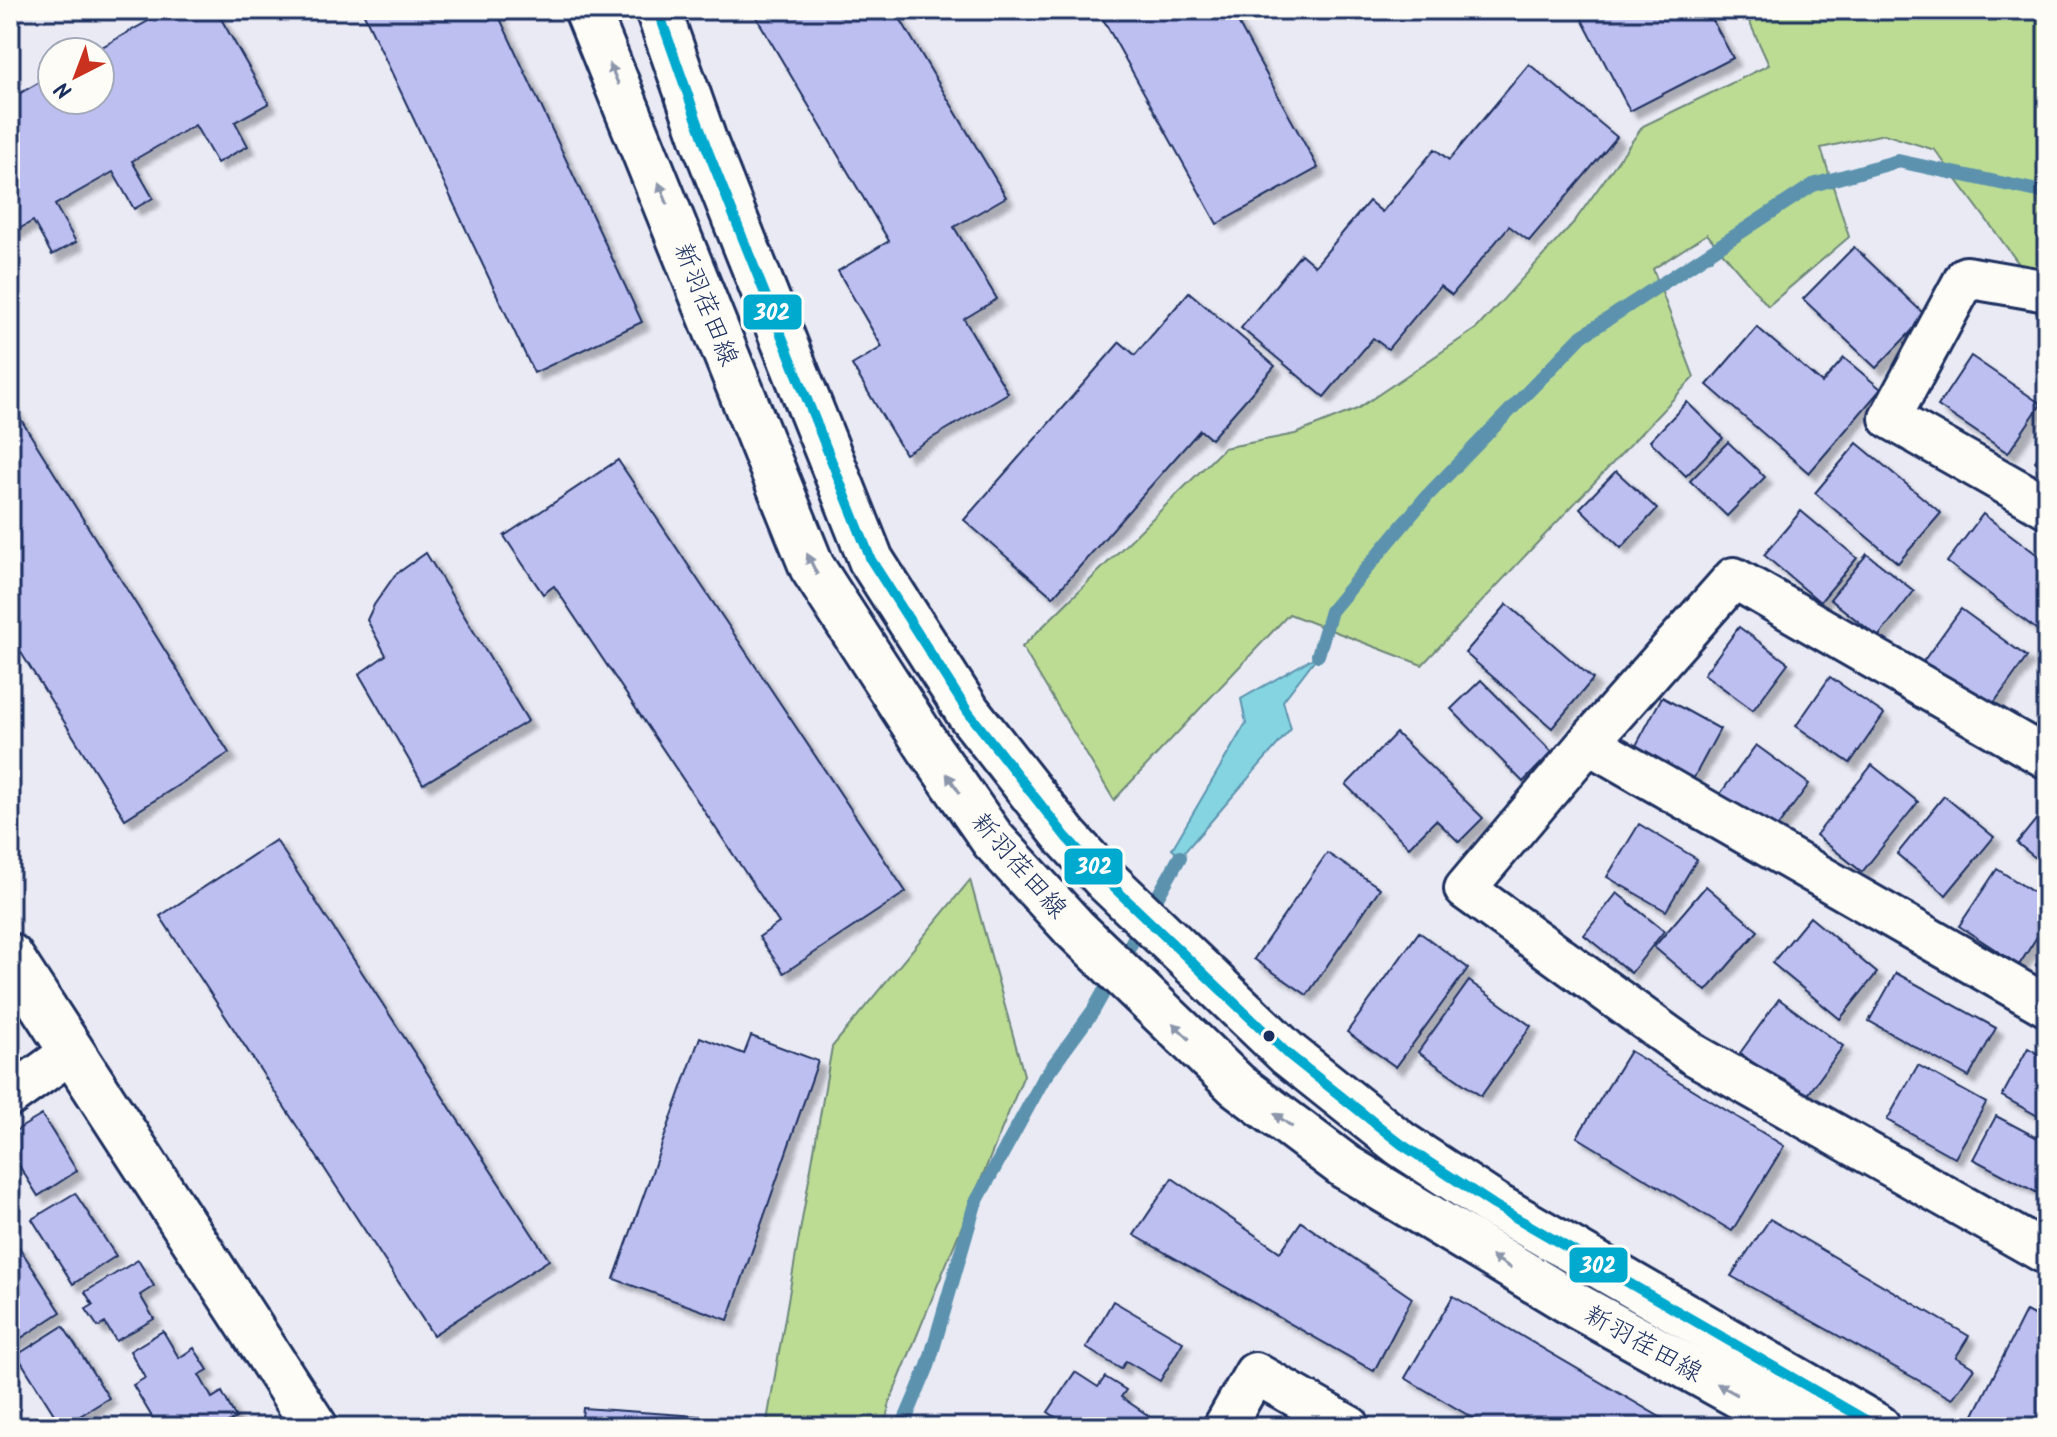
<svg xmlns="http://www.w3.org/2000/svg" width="2057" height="1437" viewBox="0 0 2057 1437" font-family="Kalam,'Klee One',sans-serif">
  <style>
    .green { fill: #bcdc94; stroke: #6c8679; stroke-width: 2 }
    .water { fill: #85d4e1; stroke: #5b92ad; stroke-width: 2 }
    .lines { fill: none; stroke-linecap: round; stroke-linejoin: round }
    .stream { stroke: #5b92ad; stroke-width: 14 }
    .building { fill: #bebff1; stroke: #1b2f5e; stroke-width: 2; filter: url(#shadow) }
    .street-casing { stroke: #1b2f5e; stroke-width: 46 }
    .secondary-casing { stroke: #1b2f5e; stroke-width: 50 }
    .street { stroke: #fdfcf7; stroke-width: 40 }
    .secondary { stroke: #fdfcf7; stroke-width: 44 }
    .bus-1-casing { stroke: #fdfcf7; stroke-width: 16 }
    .bus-1 { stroke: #00a9ce; stroke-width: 10 }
    .oneway { fill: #8c96aa }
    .bus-dot { fill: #1b2f5e; stroke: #fdfcf7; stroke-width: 3 }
    .labels { text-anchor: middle; stroke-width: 6; stroke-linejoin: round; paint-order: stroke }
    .street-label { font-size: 26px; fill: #1b2f5e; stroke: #fdfcf7 }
    .line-badge { stroke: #fdfcf7; stroke-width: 3 }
    .badge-label { font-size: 22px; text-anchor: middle; font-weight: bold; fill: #fff }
  </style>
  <defs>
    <filter id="shadow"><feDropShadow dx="7" dy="7" stdDeviation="2" flood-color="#0004"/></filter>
  </defs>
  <rect width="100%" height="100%" fill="#eaeaf5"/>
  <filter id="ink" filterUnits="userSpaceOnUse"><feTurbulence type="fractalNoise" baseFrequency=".0125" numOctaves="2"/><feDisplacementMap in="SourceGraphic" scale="16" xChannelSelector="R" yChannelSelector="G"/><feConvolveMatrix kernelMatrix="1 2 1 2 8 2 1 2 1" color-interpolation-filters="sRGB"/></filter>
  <g filter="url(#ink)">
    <g class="green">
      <polygon points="1744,10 2047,10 2047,274 2022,268 1935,150 1884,134 1821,148 1849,237 1768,306 1707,234 1653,269 1694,377 1422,665 1289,614 1114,800 1022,647 1224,448 1295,434 1357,409 1477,328 1574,222 1643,126 1769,65"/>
      <polygon points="970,880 1024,1075 890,1401 885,1427 766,1427 832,1047"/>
    </g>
    <polygon class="water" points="1318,655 1283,701 1291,729 1180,857 1172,849 1246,723 1241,699"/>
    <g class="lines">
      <g class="stream">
        <polyline points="1318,655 1331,611 1427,496 1582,336 1813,185 1898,161 2047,193"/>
        <polyline points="902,1427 928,1366 975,1204 1044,1078 1093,1011 1180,857"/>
      </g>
    </g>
    <g class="building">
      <polygon points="168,10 216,10 269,103 235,122 248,146 217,163 195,125 132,161 153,198 134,209 113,172 55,205 76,242 52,255 33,221 10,234 10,99 52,75 52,100 100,100 100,52 93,52"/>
      <polygon points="362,10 496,10 642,322 534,373"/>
      <polygon points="752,10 895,10 1006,197 954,227 997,299 964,319 1008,393 905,454 852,365 882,347 838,271 889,241"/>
      <polygon points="1098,10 1231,10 1318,168 1217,224"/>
      <polygon points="1577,10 1707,10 1733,58 1630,111"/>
      <polygon points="1529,64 1617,137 1529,241 1509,226 1452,295 1440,286 1388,349 1373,338 1324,397 1241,328 1301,254 1315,266 1369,201 1382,212 1435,149 1449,160"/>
      <polygon points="1854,247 1926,316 1876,368 1803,299"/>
      <polygon points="1189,292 1275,366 1211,439 1200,430 1053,597 964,520 1120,342 1135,355"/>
      <polygon points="1757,327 1822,383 1844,358 1881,389 1809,473 1707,385"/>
      <polygon points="1971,356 2041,404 2008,453 1938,406"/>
      <polygon points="10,402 229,753 125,819 10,635"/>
      <polygon points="1687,402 1723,438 1686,476 1650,441"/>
      <polygon points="1728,442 1765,477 1727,516 1690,481"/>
      <polygon points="1857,443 1941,513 1898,563 1815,493"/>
      <polygon points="2047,445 2047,470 2035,461"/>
      <polygon points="618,460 906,892 784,973 759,937 779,923 554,586 543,594 504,536"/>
      <polygon points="1616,471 1657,509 1621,548 1580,508"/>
      <polygon points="1801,511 1857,558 1820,602 1764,555"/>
      <polygon points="1983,514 2047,562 2047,631 2044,635 1947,562"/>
      <polygon points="426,553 528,721 423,784 359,674 386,655 367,620 374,605 395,575"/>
      <polygon points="1867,554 1914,591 1878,637 1830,599"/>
      <polygon points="1507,604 1593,679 1552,728 1465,653"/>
      <polygon points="1961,609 2027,657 1988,711 1922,663"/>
      <polygon points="1739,627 1788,663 1753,710 1704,674"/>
      <polygon points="1830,677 1884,714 1850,763 1796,726"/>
      <polygon points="1481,680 1552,752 1523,782 1451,709"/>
      <polygon points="1662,697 1720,729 1691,783 1633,751"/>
      <polygon points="1396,733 1483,818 1459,842 1436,820 1409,847 1346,785"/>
      <polygon points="1756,745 1809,784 1772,834 1720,794"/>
      <polygon points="1872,765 1918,802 1862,872 1816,835"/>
      <polygon points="1944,796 1994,837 1946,895 1897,854"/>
      <polygon points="2047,806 2047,867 2017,843"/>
      <polygon points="1639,824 1697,859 1666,911 1607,877"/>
      <polygon points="276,840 549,1260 433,1335 160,916"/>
      <polygon points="1327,853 1380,888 1307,995 1254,959"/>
      <polygon points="1997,869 2047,901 2047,921 2019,965 1959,926"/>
      <polygon points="1706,886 1758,931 1706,991 1654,947"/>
      <polygon points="1617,893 1664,931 1631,973 1584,935"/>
      <polygon points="1810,917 1877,973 1840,1019 1772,963"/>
      <polygon points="1419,932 1468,968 1396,1067 1347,1032"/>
      <polygon points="2047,951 2047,974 2036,965"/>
      <polygon points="1896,973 1996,1028 1969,1077 1869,1021"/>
      <polygon points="1469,981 1531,1026 1481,1096 1418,1052"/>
      <polygon points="1779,999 1843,1046 1804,1100 1740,1053"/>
      <polygon points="751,1036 818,1061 728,1320 614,1279 700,1037 744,1054"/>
      <polygon points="2028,1048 2047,1059 2047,1121 2002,1096"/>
      <polygon points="1630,1051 1784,1146 1732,1231 1577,1137"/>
      <polygon points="1918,1065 1986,1103 1955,1158 1887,1120"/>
      <polygon points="42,1115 77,1171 38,1196 10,1151 10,1134"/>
      <polygon points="1996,1116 2047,1143 2047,1198 1973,1159"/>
      <polygon points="1172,1178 1280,1252 1301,1222 1412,1298 1374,1371 1134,1235"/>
      <polygon points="75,1193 116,1256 73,1284 32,1219"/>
      <polygon points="1770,1219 1969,1336 1956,1357 1974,1368 1952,1399 1731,1276"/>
      <polygon points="17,1244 61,1312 15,1342 10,1334 10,1249"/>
      <polygon points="138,1260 154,1286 140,1295 154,1319 116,1341 105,1323 98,1327 86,1309 93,1305 85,1292"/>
      <polygon points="1453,1296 1677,1427 1488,1427 1405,1378"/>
      <polygon points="1113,1301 1183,1342 1160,1381 1126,1361 1121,1369 1086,1348"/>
      <polygon points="2026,1311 2047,1322 2047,1427 1968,1427"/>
      <polygon points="63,1326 109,1398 62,1427 17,1355"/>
      <polygon points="163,1331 179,1358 194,1348 208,1370 199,1375 212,1398 222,1392 236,1418 227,1423 230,1427 158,1427 133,1385 145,1378 130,1351"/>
      <polygon points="1075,1372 1098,1387 1105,1377 1126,1390 1121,1397 1158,1422 1154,1427 1070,1427 1048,1412"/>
      <polygon points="583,1408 725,1418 724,1427 581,1427"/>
    </g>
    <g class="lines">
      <g class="street-casing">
        <g id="street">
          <polyline points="2047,291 1966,277 1890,418 2047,507"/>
          <polyline points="1588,743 2047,1006"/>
          <polyline points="2047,758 1734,578 1588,743 1465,889 1693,1054 2047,1254"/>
          <polyline points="10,1096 70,1053"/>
          <polyline points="1224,1427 1255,1373 1350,1427"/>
        </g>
      </g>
      <g class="secondary-casing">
        <g id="secondary">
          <polyline points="587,10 812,567 929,748 993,840 1074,928 1237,1085 1346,1167 1577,1306 1796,1427"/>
          <polyline points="658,10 706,146 871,560 968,712 1066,837 1107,881 1288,1054 1401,1144 1494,1205 1878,1427"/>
          <polyline points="10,956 315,1427"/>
        </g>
      </g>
      <use href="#street" class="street"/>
      <use href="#secondary" class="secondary"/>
      <g class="bus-1-casing">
        <polyline id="bus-1" points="658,10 706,146 871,560 968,712 1066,837 1107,881 1288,1054 1401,1144 1494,1205 1878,1427"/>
      </g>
      <use href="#bus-1" class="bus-1"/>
    </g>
    <defs><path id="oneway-solid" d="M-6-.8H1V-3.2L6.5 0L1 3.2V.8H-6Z" transform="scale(2)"/></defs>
    <g class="oneway">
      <use href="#oneway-solid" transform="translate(614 74) rotate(-113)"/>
      <use href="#oneway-solid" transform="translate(663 193) rotate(-112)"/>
      <use href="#oneway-solid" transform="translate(812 564) rotate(-116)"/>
      <use href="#oneway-solid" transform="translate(953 783) rotate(-125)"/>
      <use href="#oneway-solid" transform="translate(1181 1031) rotate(-136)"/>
      <use href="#oneway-solid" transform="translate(1283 1120) rotate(-143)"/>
      <use href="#oneway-solid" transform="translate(1501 1262) rotate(-149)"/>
      <use href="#oneway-solid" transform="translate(1727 1389) rotate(-151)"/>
    </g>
  </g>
  <circle class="bus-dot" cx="1269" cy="1036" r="7"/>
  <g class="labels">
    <g class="street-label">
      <text transform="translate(707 304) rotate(68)" y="9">新羽荏田線</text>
      <text transform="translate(1020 865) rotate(49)" y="9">新羽荏田線</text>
      <text transform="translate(1644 1343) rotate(29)" y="9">新羽荏田線</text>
    </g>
  </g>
  <g class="line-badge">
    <rect x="742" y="293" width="61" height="38" rx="8" fill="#00a9ce"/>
    <rect x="1063" y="847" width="61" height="39" rx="8" fill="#00a9ce"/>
    <rect x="1568" y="1246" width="61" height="38" rx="8" fill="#00a9ce"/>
  </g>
  <g class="badge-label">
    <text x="772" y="320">302</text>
    <text x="1094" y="874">302</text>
    <text x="1598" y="1273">302</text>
  </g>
  <rect width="2057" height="1437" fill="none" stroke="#fdfcf7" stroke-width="40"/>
  <rect x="20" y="20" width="2017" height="1397" fill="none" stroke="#1b2f5e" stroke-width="3" filter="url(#ink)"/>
  <g transform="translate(76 76) rotate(222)"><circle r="38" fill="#fdfcf7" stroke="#a3aaba" stroke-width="2"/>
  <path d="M0-6L14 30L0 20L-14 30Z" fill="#c8321e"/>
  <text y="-12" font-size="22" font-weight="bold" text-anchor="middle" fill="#1b2f5e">N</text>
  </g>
</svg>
